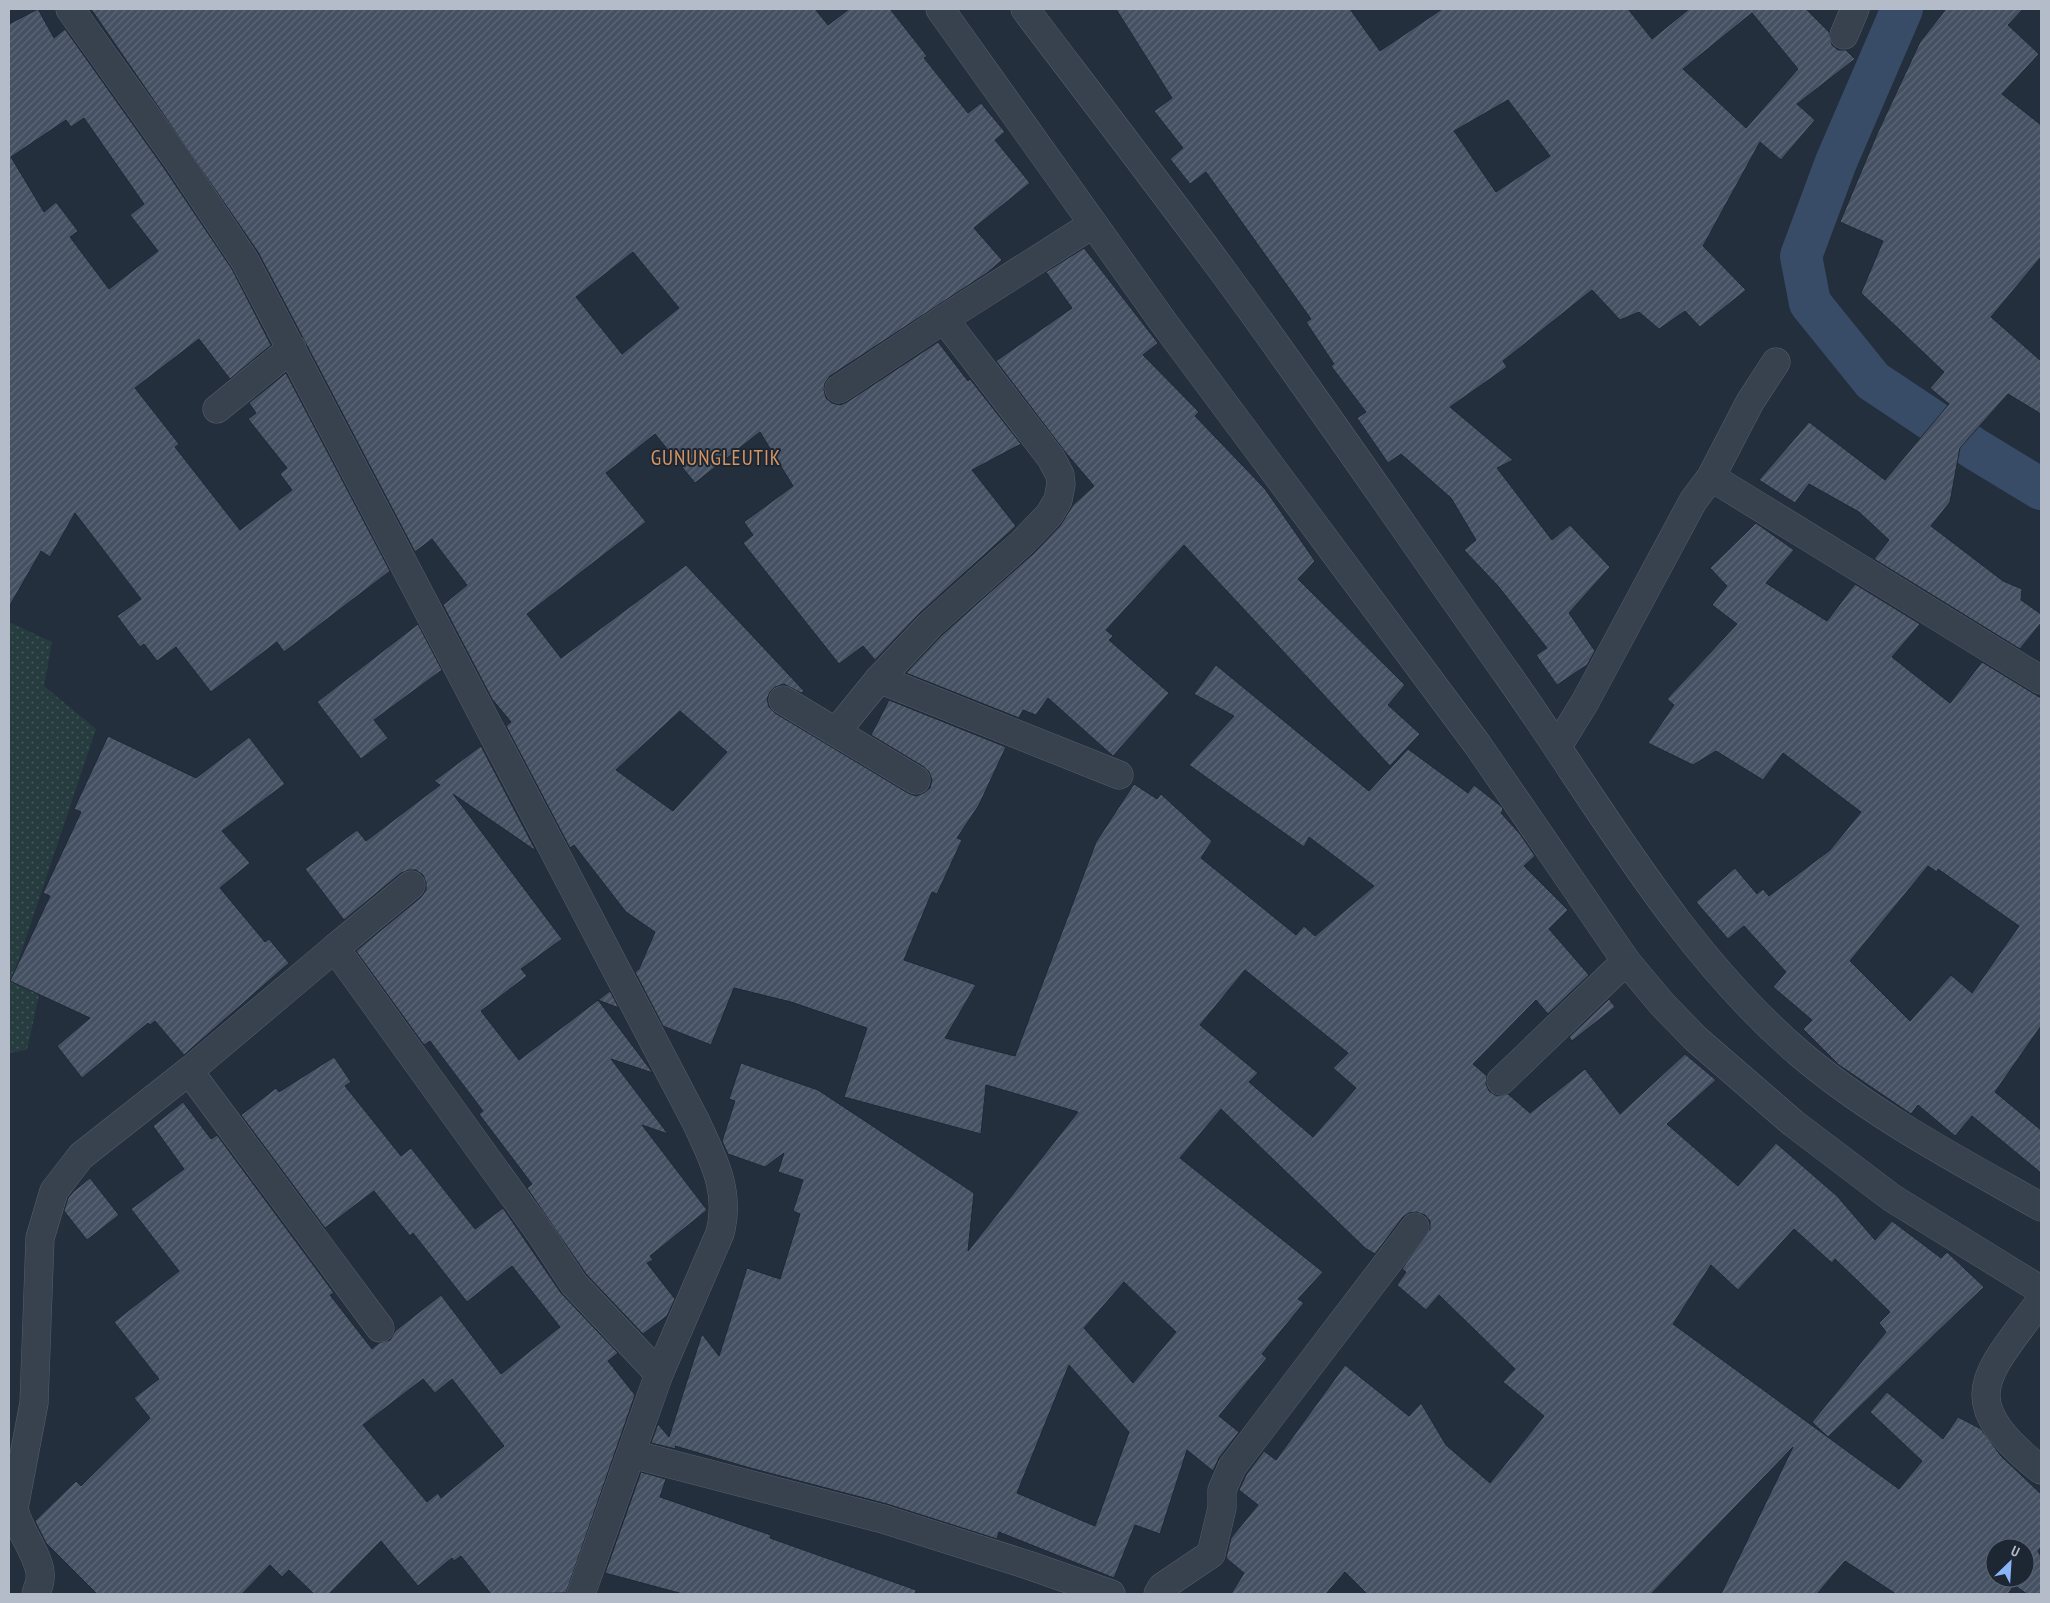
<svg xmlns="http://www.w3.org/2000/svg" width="2050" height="1603" viewBox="0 0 2050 1603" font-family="'PT Sans Narrow',sans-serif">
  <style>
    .grass { fill: url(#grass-dots) }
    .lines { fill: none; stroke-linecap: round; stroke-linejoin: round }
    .canal { stroke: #394c67; stroke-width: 42 }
    .building { fill: url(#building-hatch); stroke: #1f2835; fill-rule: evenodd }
    .minor-casing { stroke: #565f6c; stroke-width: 29 }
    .minor { stroke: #38414e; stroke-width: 28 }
    .labels { text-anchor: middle; stroke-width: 4; stroke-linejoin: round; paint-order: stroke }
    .quarter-label { font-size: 21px; letter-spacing: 1px; fill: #d59563; stroke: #1d2633 }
  </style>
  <defs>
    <pattern id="grass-dots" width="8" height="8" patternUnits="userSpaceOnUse" patternTransform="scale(1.25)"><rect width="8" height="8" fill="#263c3f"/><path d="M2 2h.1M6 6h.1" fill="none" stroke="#435659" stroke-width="1.8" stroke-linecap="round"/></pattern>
    <pattern id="building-hatch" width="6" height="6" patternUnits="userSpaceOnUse" patternTransform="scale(1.25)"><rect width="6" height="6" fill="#455162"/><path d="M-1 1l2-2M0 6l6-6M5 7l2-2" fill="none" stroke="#5d6877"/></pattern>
  </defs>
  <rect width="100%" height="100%" fill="#242f3e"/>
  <polygon class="grass" points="9,622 52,642 44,686 96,729 16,968 40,990 27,1050 9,1053"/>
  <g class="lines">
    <polyline class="canal" points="1902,9 1836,162 1801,256 1810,303 1873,381 1975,449 2041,489"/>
  </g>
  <g class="building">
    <path d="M38,9l16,29 11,-9 99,139 68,101 39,76 -41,34 -31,-40 -64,49 44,56 -4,3 65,83 52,-40 -12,-16 7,-6 -39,-49 8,-6 -7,-10 37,-30 104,198 -106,81 -7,-10 -66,50 -35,-45 -19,14 -13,-17 -4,3 -23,-31 24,-17 -66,-86 -25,44 -9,-6 -32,56v-583zM84,118l60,86 -14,11 28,36 -49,38 -39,-52 8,-6 -22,-29 -12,10 -33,-55 55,-37 5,7z"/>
    <path d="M91,9h724l13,16 21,-16h41l37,47 -3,2 44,55 13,-10 24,29 -10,8 35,43 -56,45 28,32 -15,13 -157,103 -5,7 -1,7 2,8 6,5 8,2 7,-3 91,-60 30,39 2,-2 51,65 -49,26 44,56 -96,87 -45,47 -12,-14 -24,18 -96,-121 10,-8 -9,-13 49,-36 -33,-54 -65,51 -40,-49 -49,39 40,49 -119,92 34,44 125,-93 118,126 -3,2 -17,-9 -9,3 -5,5 -3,7 2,8 6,6 133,80 8,3 8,-3 6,-5 2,-8 -3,-8 -5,-5 -53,-32 18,-35 117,47 -27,58 -22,33 5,2 -25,54 -5,-2 -28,68 72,25 -31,53 70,18 81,-214 38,-58 23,15 4,-5 51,47 -11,17 95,77 8,-9 11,10 59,-50 -65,-49 -5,10 -115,-82 45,-49 -40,-22 22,-29 153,126 39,-42 60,44 6,-8 28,22 1,3 -2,3 19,21 15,22 -11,10 44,44 -19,19 40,46 -41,39 -12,-14 -63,64 14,12 -1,8 3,7 8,5 11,-2 22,19 55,-44 35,45 65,-60 31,26 -49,44 71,62 38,-43 61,53 38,44 17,-19 49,37 6,-6 37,35 -156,150 -16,-15 74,-90 -7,-9 11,-11 -55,-53 -3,4 -38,-34 -56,61 -27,-25 -38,59 226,165 23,-28 -52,-49 17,-20 56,47 15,-22 23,12 20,27 40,38v53l-3,4 3,6v37h-14l-13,-9 -6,9h-112l-51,-33 -28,33h-96l72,-147 -142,147h-284l-22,-22 -19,22h-95l13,-21 -18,-15 5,-20 27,-33 -19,-15 7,-15 18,-24 12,9 69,-95 64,51 12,-13 25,42 44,38 54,-67 -41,-34 12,-13 -76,-74 -13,15 -29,-25 9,-13 -4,-3 28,-40v-8l-5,-6 -9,-3 -7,1 -6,4 -28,37 -10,-6 -144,-139 -41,49 143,114 -25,27 6,4 -42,51 5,4 -48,58 20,16 -20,26 -6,13 -26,-21 -27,84 -25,-9 -21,53 -115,-46 -2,7 -110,-35 -137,-36 -75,-22 1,3 -25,-6 7,-19 11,13 33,-103 17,22 28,-88 33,11 20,-65 -7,-3 10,-31 -25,-8 6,-19 -19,14 -37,-13 -6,-13 13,-40 -6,-2 12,-36 77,27 156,103 -6,58 110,-139 -92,-27 -5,49 -137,-37 23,-69 -76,-26 -57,-14 -23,57 -48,-19 -28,-54 4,-3 16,-37 -29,-20 -52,-67 -4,3 -64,-122 5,-4 -19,-23 -49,-94 24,-20 -35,-46 -17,13 -157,-300zM633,252l46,56 -57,46 -46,-57zM680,711l47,41 -54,59 -57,-41zM1245,970l103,83 -15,15 23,20 -43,49 -64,-55 9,-9 -58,-48zM1124,1282l52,50 -43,51 -49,-55zM1069,1365l60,67 -34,94 -78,-33zM1995,1548h30v30h-30z"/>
    <path d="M1116,9h234l30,42 62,-42h186l24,30 37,-30h117l23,23 3,13 6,5h8l9,9 -58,45 18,16 -34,40 -21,-18 -57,104 43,44 -46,37 -15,-16 -26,18 -20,-17 -19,8 -28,-30 -89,71 4,6 -57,40 63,53 -16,8 55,72 18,-15 40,42 -41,46 26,38 -8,14 -30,20 -21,-30 11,-7 -49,-62 -34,-36 12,-10 -25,-42 -50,-44 -13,9 -31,-45 9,-6 -35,-46 3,-2 -28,-42 5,-3 -105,-147 -16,12 -20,-25 13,-11 -29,-37 18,-13zM1752,13l46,56 -52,59 -63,-59zM1508,100l42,56 -54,36 -42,-61z"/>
    <polygon points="1946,9 2023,9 2008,25 2039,54 2002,94 2041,125 2041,257 1991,317 2041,361 2041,414 2008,394 1960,448 1950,502 1931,526 2003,581 2022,589 2021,600 2041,614 2041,623 2020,649 1874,559 1889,540 1859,512 1809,484 1795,503 1759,480 1809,422 1885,480 1949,404 1930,388 1944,372 1861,293 1883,241 1840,222 1877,134 1920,42"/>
    <polygon points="1084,248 1158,343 1143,355 1199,412 1195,416 1265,489 1315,561 1298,579 1405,685 1388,705 1420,734 1390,766 1184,545 1106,630 1113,636 1109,640 1169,693 1113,756 1048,698 1036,715 1023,710 1019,718 906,673 941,636 1034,553 1060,526 1073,505 1094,486 1066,453 996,361 1072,308 1046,272"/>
    <path d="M1756,523l38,27 -28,33 61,38 28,-37 65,40 -28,33 58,46 32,-41 59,36v328l-46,66 46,38v43l-69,-57 -17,20 -37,-31 -7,9 -72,-49 -36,-36 9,-9 -39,-33 13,-15 -42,-46 -16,13 -32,-37 39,-34 22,26 6,-5 6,7 61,-46 31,-38 -78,-59 -20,27 -47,-29 -23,14 -45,-22 26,-38 -7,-6 70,-75 -25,-19 15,-19 -17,-18zM1928,866l9,6 1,-3 81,57 -47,67 -21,-18 -41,46 -60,-60z"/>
    <polygon points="418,624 442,670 374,720 388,738 361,759 317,702"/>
    <polygon points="108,736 196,778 249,737 285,784 222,831 250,863 220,888 265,942 269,939 289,963 184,1055 155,1021 150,1025 148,1023 82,1078 57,1046 90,1018 10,981 50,896 43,893 81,812 74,809"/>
    <polygon points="481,746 536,851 453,794 562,939 521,969 527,976 481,1011 519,1060 610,991 619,1008 598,1000 653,1073 611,1059 668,1134 642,1125 707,1210 650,1256 653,1260 647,1263 675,1299 667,1316 643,1334 586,1274 527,1188 532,1184 479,1114 483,1111 430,1041 424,1045 356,951 421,897 426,890 426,883 423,875 416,870 409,870 401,873 344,920 305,869 357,830 366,841 440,785 434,781"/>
    <polygon points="1609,999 1615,1007 1572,1041 1569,1037"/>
    <path d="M334,1057l17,25 -6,4 56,70 10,-8 64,81 28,-21 58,85 57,60 -10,8 27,34 -69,198 -75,1 -30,-38 -7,5 -2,-3 -34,28 -37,-45 -52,53h-15l-25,-24 -7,7 -12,-12 -28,29h-145l-51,-51 -11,-22 41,-40 5,5 69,-68 -16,-20 25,-19 -45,-57 65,-51 -48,-62 53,-40 -31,-43 30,-24 28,37 6,-4 117,158 -4,2 42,54 7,-6 11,-3 5,-9 46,-36 60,79 59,-47 -48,-61 -45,36 -54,-69 -3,3 -36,-45 -49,37 -84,-113 35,-27 3,4zM423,1379l12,14 17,-14 52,67 -63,52 -3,-5 -11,9 -64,-77z"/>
    <polygon points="90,1178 119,1215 87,1240 64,1211 68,1198 74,1191"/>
    <polygon points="641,1472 666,1479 660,1497 771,1535 770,1538 916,1590 915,1594 683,1594 605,1573"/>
  </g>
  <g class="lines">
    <g class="minor-casing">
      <g id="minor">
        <path d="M70,9l107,150 68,102 451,861c17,37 35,69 24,111l-61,141"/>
        <polyline points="940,9 1164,323 1477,744 1626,961 1662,1004 1696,1039 1793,1123 1892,1198 2041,1290"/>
        <path d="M1025,9c66,87 132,173 197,261 98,133 190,270 286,405 91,129 170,274 291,378 73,62 159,107 242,154"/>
        <polyline points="1844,35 1855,9"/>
        <polyline points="944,319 1051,458 1060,475 1061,484 1058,500 1049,515 1023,542 930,625 879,679 1119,775"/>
        <polyline points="839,389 944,319 1093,224"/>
        <polyline points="217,409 292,348"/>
        <polyline points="1711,477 2041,680"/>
        <polyline points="783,700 836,732 879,679"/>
        <polyline points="836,732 916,780"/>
        <polyline points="1558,746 1585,702 1693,501 1711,477 1750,402 1776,362"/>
        <polyline points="335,948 411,885"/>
        <polyline points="189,1071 380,1328"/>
        <polyline points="1501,1081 1626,961"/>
        <path d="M2041,1300c-56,77 -89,99 0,170"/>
        <polyline points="632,1454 883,1519 1028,1565 1111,1594"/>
        <path d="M36,1594c1,-5 4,-10 4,-15 3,-20 -23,-49 -26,-71l20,-105 6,-165 14,-47 27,-35 108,-85 146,-123 206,286 33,50 85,90 -78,220"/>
        <polyline points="1158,1594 1162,1587 1211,1554 1222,1508 1222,1490 1232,1467 1415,1227"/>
      </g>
    </g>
    <use href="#minor" class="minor"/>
  </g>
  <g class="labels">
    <g class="quarter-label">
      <text x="716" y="465">GUNUNGLEUTIK</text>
    </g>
  </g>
  <rect width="2050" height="1603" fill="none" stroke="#b4bcc9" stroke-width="20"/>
  <g transform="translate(2010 1563) rotate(25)"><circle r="24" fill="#1d2633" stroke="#59626f"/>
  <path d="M0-4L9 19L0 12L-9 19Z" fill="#8ab4f8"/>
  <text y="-8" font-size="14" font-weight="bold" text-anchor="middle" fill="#b4bcc9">U</text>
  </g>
</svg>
